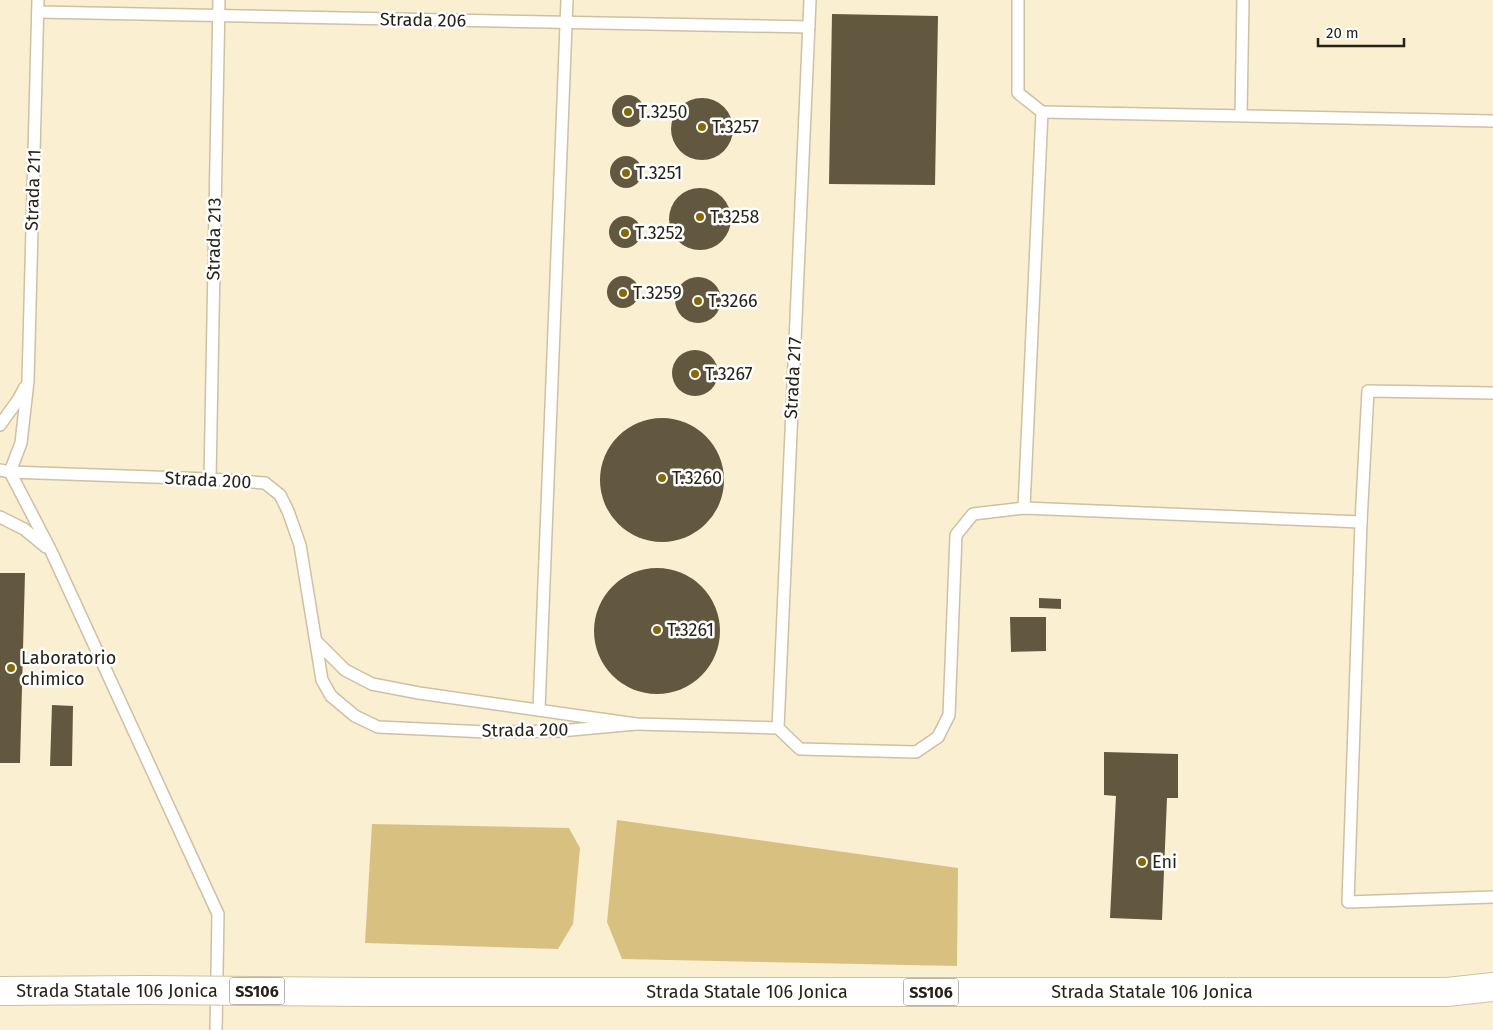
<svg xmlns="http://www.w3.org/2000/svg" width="1493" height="1030" viewBox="0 0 1493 1030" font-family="'Fira Sans',sans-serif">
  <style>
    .green { fill: #d8c081 }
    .building { fill: #62583f }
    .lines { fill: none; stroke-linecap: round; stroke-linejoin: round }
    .service-casing { stroke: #cdc1a5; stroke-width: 14 }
    .primary-casing { stroke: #cdc1a5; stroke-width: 30 }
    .service { stroke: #fff; stroke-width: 11 }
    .primary { stroke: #fff; stroke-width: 28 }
    .primary-bridge-casing { stroke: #cdc1a5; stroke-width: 30; stroke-linecap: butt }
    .primary-bridge { stroke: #fff; stroke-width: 28 }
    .poi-dot { fill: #866904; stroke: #fff; stroke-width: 2 }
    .labels { text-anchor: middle; stroke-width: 5; stroke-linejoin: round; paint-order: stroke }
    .shield { fill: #fff; stroke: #67645d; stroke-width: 1 }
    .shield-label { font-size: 16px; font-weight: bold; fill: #262217 }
    .street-label { font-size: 18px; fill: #262217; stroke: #fff }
    .poi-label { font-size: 18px; fill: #262217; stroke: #fff; text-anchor: start }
  </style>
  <rect width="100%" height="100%" fill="#fbefd2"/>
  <g class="green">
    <polygon points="617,820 958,868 957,966 622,959 607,922"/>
    <polygon points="372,824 569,828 580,848 573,924 558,949 365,943"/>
  </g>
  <g class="building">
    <polygon points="832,14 938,16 935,185 829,184"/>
    <circle cx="628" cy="111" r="16"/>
    <circle cx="702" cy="129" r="31"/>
    <circle cx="626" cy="172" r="16"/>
    <circle cx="700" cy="219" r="31"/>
    <circle cx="625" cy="232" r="16"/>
    <circle cx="623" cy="292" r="16"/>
    <circle cx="698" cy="300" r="23"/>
    <circle cx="695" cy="373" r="23"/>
    <circle cx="662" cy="480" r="62"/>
    <circle cx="657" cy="631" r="63"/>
    <polygon points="0,573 25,573 20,763 0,763"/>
    <polygon points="1039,598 1061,599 1061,609 1039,608"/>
    <polygon points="1010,617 1046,617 1046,651 1011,652"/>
    <polygon points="52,705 73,706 72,766 50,766"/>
    <polygon points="1104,752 1178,754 1178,798 1167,798 1162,920 1110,918 1116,796 1104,795"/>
  </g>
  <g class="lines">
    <g class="service-casing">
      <g id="service">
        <polyline points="1018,0 1018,93 1042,112 1024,508"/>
        <polyline points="38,12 809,27"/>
        <polyline points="1042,112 1493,121"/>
        <polyline points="1241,115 1243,0"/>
        <polyline points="1493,393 1368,391 1361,522 1348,902 1493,897"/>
        <polyline points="0,425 18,400 25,387"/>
        <polyline points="0,470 10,472 210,479 265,483 280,495 288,511 300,545 322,680 331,696 355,716 378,727 487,732 560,731 636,724"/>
        <polyline points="10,472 51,551 218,914 216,1030"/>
        <polyline points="10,472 21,443 28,381 38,0"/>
        <polyline points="210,479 219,0"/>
        <polyline points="0,517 24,529 46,547"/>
        <polyline points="316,641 345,670 372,684 419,693 636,724 778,728"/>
        <polyline points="539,710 567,0"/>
        <polyline points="778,728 800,749 916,752 938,737 949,715 956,535 973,514 1024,508 1361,522"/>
        <polyline points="778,728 810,0"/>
      </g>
    </g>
    <g class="primary-casing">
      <g id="primary">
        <polyline points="0,991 146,990"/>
        <polyline points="368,992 1447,992 1493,987"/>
      </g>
    </g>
    <use href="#service" class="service"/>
    <use href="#primary" class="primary"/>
    <g class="primary-bridge-casing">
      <polyline id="primary-bridge" points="146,990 368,992"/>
    </g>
    <use href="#primary-bridge" class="primary-bridge"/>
  </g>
  <g class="poi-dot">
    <circle cx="628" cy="112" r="5"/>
    <circle cx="702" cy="127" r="5"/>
    <circle cx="626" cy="173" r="5"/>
    <circle cx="700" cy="217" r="5"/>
    <circle cx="625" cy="233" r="5"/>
    <circle cx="623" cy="293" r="5"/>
    <circle cx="698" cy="301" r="5"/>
    <circle cx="695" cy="374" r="5"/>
    <circle cx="662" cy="478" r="5"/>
    <circle cx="657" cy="630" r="5"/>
    <circle cx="11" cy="668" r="5"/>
    <circle cx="1142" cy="862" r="5"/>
  </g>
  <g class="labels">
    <g class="shield">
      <rect x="229.5" y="977.5" width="55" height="27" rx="4"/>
      <rect x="903.5" y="978.5" width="55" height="27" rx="4"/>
    </g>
    <g class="shield-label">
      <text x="257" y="997">SS106</text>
      <text x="931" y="998">SS106</text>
    </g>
    <g class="street-label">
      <text transform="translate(423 20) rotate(1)" y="6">Strada 206</text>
      <text transform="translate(33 190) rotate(-88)" y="6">Strada 211</text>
      <text transform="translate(214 239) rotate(-89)" y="6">Strada 213</text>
      <text transform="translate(793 378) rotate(-87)" y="6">Strada 217</text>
      <text transform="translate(208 480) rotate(3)" y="6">Strada 200</text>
      <text transform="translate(525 730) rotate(-1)" y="6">Strada 200</text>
      <text x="117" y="997">Strada Statale 106 Jonica</text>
      <text x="747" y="998">Strada Statale 106 Jonica</text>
      <text x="1152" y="998">Strada Statale 106 Jonica</text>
    </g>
    <g class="poi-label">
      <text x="638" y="118">T.3250</text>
      <text x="712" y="133">T.3257</text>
      <text x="636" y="179">T.3251</text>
      <text x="710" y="223">T.3258</text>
      <text x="635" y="239">T.3252</text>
      <text x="633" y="299">T.3259</text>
      <text x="708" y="307">T.3266</text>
      <text x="705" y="380">T.3267</text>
      <text x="672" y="484">T.3260</text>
      <text x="667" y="636">T.3261</text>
      <text x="21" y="664">Laboratorio<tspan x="21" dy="21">chimico</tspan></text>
      <text x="1152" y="868">Eni</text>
    </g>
  </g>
  <path d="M1318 38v8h86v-8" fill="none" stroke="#262217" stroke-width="2.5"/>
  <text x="1326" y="38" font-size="15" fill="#262217" stroke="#ffffff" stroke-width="4" paint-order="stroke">20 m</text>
</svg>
